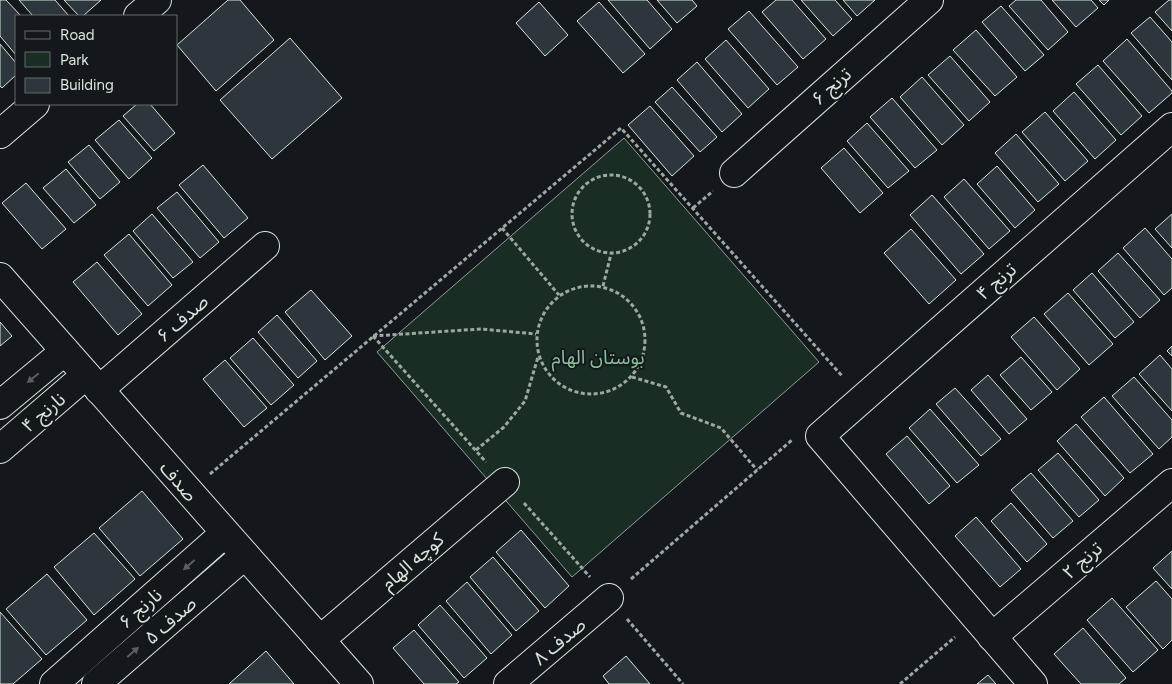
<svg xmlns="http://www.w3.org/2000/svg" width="1172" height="684" viewBox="0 0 1172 684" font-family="Figtree,'Noto Sans Arabic',sans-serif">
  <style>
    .green { fill: #1a2d24; stroke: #939e99 }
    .building { fill: #2c363c; stroke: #d8e6dc }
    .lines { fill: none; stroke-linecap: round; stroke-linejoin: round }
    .minor-casing { stroke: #d8e6dc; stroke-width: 30 }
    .path { stroke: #9da8a2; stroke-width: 3; stroke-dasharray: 4 2.5; stroke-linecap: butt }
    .minor { stroke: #14181c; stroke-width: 28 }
    .oneway { fill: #59605f }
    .labels { text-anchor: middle; stroke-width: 4; stroke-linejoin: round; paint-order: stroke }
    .street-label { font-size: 19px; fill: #d8e6dc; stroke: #14181c }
    .park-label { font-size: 19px; fill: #8ac095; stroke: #14181c }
  </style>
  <rect width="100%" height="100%" fill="#14181c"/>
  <polygon class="green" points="624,138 819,362 572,577 377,352"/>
  <g class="building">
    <polygon points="0,0 6,0 21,16 16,16 16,55 0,36"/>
    <polygon points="19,0 55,0 69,16 33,16"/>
    <polygon points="64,0 101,0 83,16 79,16"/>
    <polygon points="228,0 240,0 274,40 216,91 177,45"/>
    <polygon points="608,0 647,0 672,29 650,49"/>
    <polygon points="657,0 692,0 697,6 677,23"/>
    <polygon points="776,0 792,0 826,39 803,59 762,12"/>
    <polygon points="801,0 835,0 852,19 833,36"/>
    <polygon points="843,0 875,0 857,16"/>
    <polygon points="1016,0 1041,0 1068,32 1048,50 1009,6"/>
    <polygon points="1052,0 1091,0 1098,8 1076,27"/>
    <polygon points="1099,0 1109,0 1104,5"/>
    <polygon points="1169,0 1172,0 1172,31 1155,12"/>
    <polygon points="539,2 568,35 545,56 516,23"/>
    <polygon points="599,2 645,54 623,73 577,21"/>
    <polygon points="1001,6 1044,55 1025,71 982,22"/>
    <polygon points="749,11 798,67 777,85 728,29"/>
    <polygon points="1150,17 1172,42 1172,80 1131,33"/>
    <polygon points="976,30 1017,77 995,96 953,50"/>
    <polygon points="290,38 342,98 272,159 220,100"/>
    <polygon points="1127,39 1172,91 1172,93 1149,113 1103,61"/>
    <polygon points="726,40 769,89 748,108 705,59"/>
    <polygon points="0,44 16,63 16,75 2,88 0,86"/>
    <polygon points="950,56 990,102 969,121 928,75"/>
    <polygon points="697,62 742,114 722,132 677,80"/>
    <polygon points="1098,65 1142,116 1121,135 1076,84"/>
    <polygon points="922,77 964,125 942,145 900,97"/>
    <polygon points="672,87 717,137 700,152 655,102"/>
    <polygon points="1074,92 1116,140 1095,159 1053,111"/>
    <polygon points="892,98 937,150 915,168 870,117"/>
    <polygon points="137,104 150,104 175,133 154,151 123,116"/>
    <polygon points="650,106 694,156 672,176 628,125"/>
    <polygon points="1045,112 1088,161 1065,181 1022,132"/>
    <polygon points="119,120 152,158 129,179 95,140"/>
    <polygon points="867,123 909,171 888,188 847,141"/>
    <polygon points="1016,134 1059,184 1038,202 995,153"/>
    <polygon points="89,145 120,182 100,199 68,162"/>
    <polygon points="844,148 883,193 860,213 821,168"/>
    <polygon points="203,165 248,218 224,238 179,185"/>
    <polygon points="997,166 1035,210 1015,228 977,184"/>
    <polygon points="66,169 96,205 74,223 43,188"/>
    <polygon points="964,179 1010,231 989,249 944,197"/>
    <polygon points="26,183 66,229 42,249 2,203"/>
    <polygon points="177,192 219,242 200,258 157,208"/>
    <polygon points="932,195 984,254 961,274 910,215"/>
    <polygon points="152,214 193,262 173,278 133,231"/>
    <polygon points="1172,214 1172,248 1155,229"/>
    <polygon points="1145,228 1172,259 1172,288 1164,295 1123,248"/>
    <polygon points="911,229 956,280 929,304 884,253"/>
    <polygon points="129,234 172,285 148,306 104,255"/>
    <polygon points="1118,253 1160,300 1140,318 1098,271"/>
    <polygon points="97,262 142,314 118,335 73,282"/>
    <polygon points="1092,273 1134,322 1115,338 1073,290"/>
    <polygon points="311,290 352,336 325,360 285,312"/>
    <polygon points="1068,293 1113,344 1089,365 1044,314"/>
    <polygon points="277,315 317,361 298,378 258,332"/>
    <polygon points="1034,317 1080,369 1057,390 1011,337"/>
    <polygon points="0,322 12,336 0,346"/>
    <polygon points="253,338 294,385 271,405 230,358"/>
    <polygon points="1172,346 1172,356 1167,351"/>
    <polygon points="1160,355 1172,369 1172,411 1139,374"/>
    <polygon points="1021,357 1052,392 1031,410 1000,375"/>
    <polygon points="225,360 267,408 244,427 203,379"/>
    <polygon points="988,375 1027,419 1009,434 971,390"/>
    <polygon points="1134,377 1172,420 1172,437 1159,449 1112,396"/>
    <polygon points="955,388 1001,439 981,456 936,404"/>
    <polygon points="1104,397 1153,454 1130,473 1081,417"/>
    <polygon points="930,409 979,465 957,483 909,428"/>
    <polygon points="1076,424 1124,478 1105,496 1057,441"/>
    <polygon points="907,436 950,486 929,504 886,454"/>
    <polygon points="1058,453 1099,500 1079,517 1038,470"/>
    <polygon points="1031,473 1073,521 1053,538 1011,490"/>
    <polygon points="142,491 183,539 140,576 99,528"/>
    <polygon points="1011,503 1047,544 1027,562 991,521"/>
    <polygon points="976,517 1021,569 1000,587 955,536"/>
    <polygon points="521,530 569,586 545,608 496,552"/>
    <polygon points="94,533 135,579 94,615 54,567"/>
    <polygon points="1172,551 1172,589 1153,568"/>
    <polygon points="493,557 539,611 516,631 470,577"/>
    <polygon points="47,574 87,620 46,655 6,609"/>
    <polygon points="1156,581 1172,599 1172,640 1163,649 1126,607"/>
    <polygon points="467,582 512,635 491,654 446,601"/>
    <polygon points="1112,598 1158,650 1133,672 1087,620"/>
    <polygon points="440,605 487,658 464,678 418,625"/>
    <polygon points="0,612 42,659 13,684 0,684"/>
    <polygon points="1083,628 1126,678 1119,684 1081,684 1054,654"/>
    <polygon points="414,630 459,682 456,684 424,684 393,648"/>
    <polygon points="266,651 294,684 229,684"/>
    <polygon points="626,656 650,684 609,684 603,676"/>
    <polygon points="988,675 996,684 977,684"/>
  </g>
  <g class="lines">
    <g class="minor-casing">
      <g id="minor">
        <polyline points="138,16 157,0"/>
        <polyline points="0,134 35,104"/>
        <polyline points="734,173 929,0"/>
        <polyline points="0,277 359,684"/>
        <polyline points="99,390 265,246"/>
        <polyline points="0,405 65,351"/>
        <polyline points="0,449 86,375"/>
        <polyline points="992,637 1172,483"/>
        <polyline points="320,640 505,482"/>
        <polyline points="54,684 225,533"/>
        <polyline points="96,684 245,555"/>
        <polyline points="508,684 609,598"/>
        <polyline points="1033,684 820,436 1172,127"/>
      </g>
    </g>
    <g class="path">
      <circle cx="611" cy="214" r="39"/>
      <polyline points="693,208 713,191"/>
      <polyline points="502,228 559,295"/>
      <circle cx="591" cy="340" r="54"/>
      <polyline points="603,286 611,254"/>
      <polyline points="373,336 486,462"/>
      <polyline points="373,336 481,329 536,334"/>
      <polyline points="632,377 666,387 681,413 721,428 757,470"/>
      <polyline points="476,450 504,427 525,401 538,357"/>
      <polyline points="210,474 621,128 843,377"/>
      <polyline points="524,503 590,577"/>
      <polyline points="631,579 792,440"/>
      <polyline points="627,619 683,684"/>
      <polyline points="900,684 955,637"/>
    </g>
    <use href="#minor" class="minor"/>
  </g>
  <defs><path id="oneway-solid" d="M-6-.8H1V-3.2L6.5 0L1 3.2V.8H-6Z" transform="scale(1.25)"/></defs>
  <g class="oneway">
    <use href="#oneway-solid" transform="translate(33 378) rotate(141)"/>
    <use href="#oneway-solid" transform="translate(189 565) rotate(139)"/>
    <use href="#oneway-solid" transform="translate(133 652) rotate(-41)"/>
  </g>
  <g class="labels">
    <g class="street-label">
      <text transform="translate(831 86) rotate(-42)" y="7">ترنج ۶</text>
      <text transform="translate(996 281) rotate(-41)" y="7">ترنج ۴</text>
      <text transform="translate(182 318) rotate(-41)" y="7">صدف ۶</text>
      <text transform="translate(43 412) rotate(-40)" y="7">نارنج ۴</text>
      <text transform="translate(179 481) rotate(49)" y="7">صدف</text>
      <text transform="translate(1082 560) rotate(-41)" y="7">ترنج ۲</text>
      <text transform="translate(412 561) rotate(-41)" y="7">کوچه الهام</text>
      <text transform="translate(140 608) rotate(-41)" y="7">نارنج ۶</text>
      <text transform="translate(170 620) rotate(-41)" y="7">صدف ۵</text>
      <text transform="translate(559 641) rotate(-40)" y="7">صدف ۸</text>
    </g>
    <g class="park-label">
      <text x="598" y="364">بوستان الهام</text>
    </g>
  </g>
  <rect x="15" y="15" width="162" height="90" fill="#14181c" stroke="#626a69"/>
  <rect x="25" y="31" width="25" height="8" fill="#14181c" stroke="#626a69"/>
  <text x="60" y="40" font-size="15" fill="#d8e6dc">Road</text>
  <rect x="25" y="52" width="25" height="15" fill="#1a2d24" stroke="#626a69"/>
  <text x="60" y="65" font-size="15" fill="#d8e6dc">Park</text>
  <rect x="25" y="78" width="25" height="15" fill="#2c363c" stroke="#626a69"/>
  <text x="60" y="90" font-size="15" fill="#d8e6dc">Building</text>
</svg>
